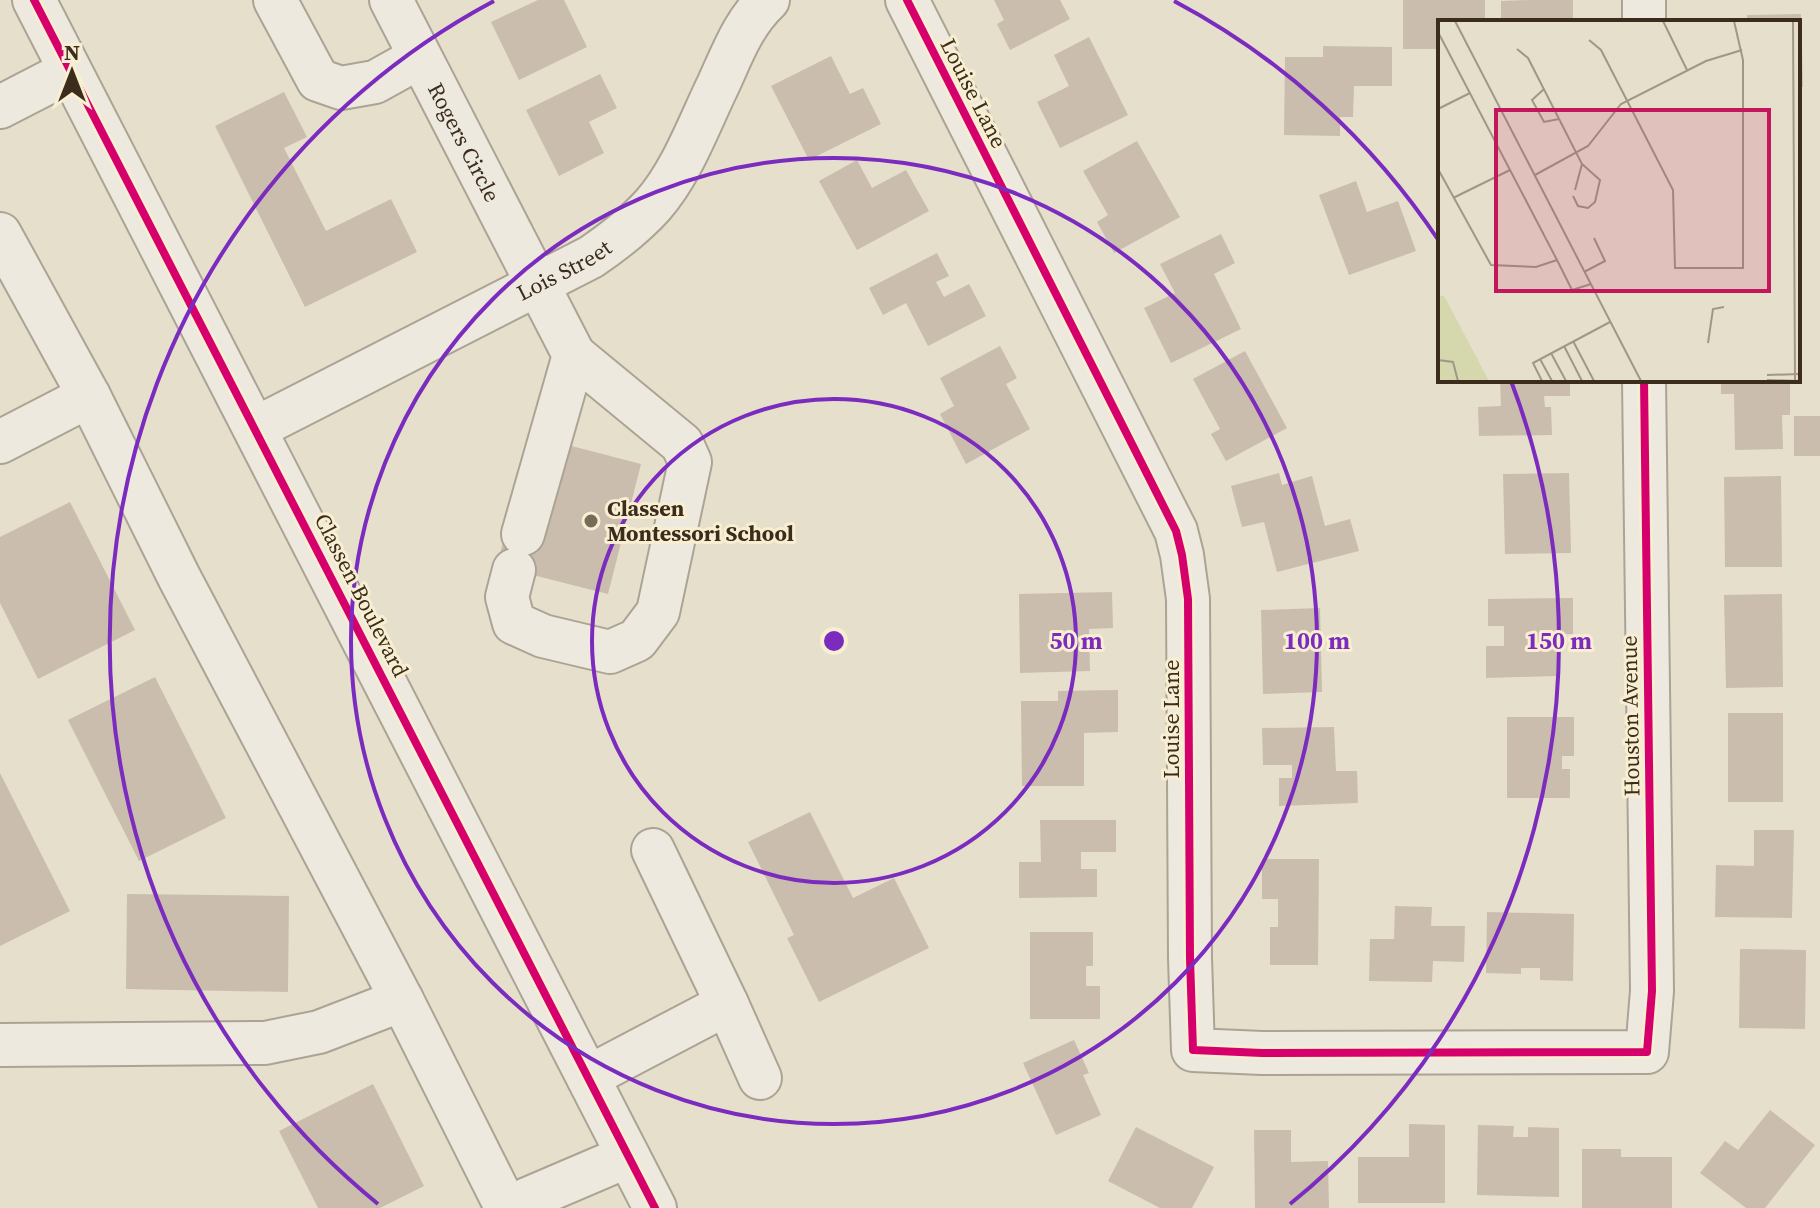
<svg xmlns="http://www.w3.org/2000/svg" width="1820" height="1208" viewBox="0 0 1820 1208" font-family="'Source Serif 4',serif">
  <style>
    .building { fill: #cabdad }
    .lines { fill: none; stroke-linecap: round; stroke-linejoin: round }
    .minor-casing { stroke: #aba495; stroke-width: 46 }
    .minor { stroke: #eee9de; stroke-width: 42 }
    .cycleway-casing { stroke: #f8eed1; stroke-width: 13 }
    .cycleway { stroke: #d6006c; stroke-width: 8 }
    .ring { fill: none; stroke: #7b2cbf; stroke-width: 4 }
    .poi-dot { fill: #776b5a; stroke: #f8eed1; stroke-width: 3 }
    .labels { text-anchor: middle; stroke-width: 6; stroke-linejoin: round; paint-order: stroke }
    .street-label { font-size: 22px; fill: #3b2c1c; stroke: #f8eed1 }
    .poi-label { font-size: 22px; font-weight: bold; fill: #3b2c1c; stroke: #f8eed1; text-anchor: start }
    .inset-road { fill: none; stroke: #a29786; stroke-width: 2 }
    .view { fill: #c2185b; fill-opacity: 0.15; stroke: #c2185b; stroke-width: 4 }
    .inset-edge { fill: none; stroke: #3b2c1c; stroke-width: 4 }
    .centre { fill: #7b2cbf; stroke: #f8eed1; stroke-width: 4 }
    .ring-label { font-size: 24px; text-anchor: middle; font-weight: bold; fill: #7b2cbf; stroke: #f8eed1; stroke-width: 6; stroke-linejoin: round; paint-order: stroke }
  </style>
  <rect width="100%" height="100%" fill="#e6dfcc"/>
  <g class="building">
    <polygon points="538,0 564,0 587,47 519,80 491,22"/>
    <polygon points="994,0 1060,0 1070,19 1010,50 997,24 1004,20"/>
    <polygon points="1403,0 1485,0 1485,20 1437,19 1437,49 1403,49"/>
    <polygon points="1529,0 1573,0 1573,22 1501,22 1501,1"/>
    <polygon points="1801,14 1803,87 1798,87 1798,22 1747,22 1747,15"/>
    <polygon points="1089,37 1128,115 1060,148 1037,102 1069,86 1054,55"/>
    <polygon points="1323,46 1392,47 1392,86 1354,86 1353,117 1340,117 1340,136 1284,135 1285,57 1323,57"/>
    <polygon points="831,56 850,94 863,88 881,124 809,160 771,86"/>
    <polygon points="600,74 617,108 589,122 604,153 559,176 526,110"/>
    <polygon points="284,92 307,137 284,148 326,231 391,199 417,252 305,307 215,126"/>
    <polygon points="1137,141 1180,217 1114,253 1097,222 1108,215 1083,171"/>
    <polygon points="857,160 872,188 906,170 929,211 857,250 819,181"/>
    <polygon points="1356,181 1367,212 1398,201 1416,251 1349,275 1319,195"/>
    <polygon points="1221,234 1235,263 1214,274 1241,329 1171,363 1144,308 1175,293 1160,264"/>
    <polygon points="937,253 949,276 936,282 944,297 969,284 986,316 928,346 906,303 883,315 869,288"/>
    <polygon points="1000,346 1017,378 1006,384 1030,429 966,464 940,414 954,406 940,378"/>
    <polygon points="1245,351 1287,428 1226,461 1211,434 1220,429 1193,379"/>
    <polygon points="1500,380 1570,380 1570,396 1544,396 1545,407 1551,407 1552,435 1479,436 1478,407 1501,406"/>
    <polygon points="1721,380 1779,380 1779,384 1790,384 1790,415 1782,415 1783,449 1735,450 1734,394 1721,394"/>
    <rect x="1794" y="416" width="26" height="40"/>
    <polygon points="560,443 641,464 608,594 497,566 506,530"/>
    <polygon points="1279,473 1282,485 1312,476 1325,526 1350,519 1359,551 1277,572 1264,522 1242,527 1231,486"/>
    <polygon points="1569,473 1571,553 1505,554 1503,474"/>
    <polygon points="1781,476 1782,567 1725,567 1724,477"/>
    <polygon points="70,502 135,630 38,679 0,603 0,537"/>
    <polygon points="1112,592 1113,628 1089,629 1090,671 1020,673 1019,594"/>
    <polygon points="1782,594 1783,687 1726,688 1724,595"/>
    <polygon points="1573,598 1573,634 1556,634 1557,676 1486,678 1486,646 1504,646 1504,626 1488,626 1488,599"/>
    <polygon points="1320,608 1322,692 1263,694 1261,610"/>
    <polygon points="155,677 226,818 139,861 68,720"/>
    <polygon points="1118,690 1118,732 1084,733 1084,786 1022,786 1021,701 1058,701 1058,691"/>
    <rect x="1728" y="713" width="55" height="89"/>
    <polygon points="1507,717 1574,717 1574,756 1562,756 1562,769 1570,769 1570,798 1507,798"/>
    <polygon points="1334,727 1336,771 1357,771 1358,803 1279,806 1279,778 1292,778 1292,765 1263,765 1262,728"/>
    <polygon points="0,773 70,911 0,946"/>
    <polygon points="810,812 853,898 894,878 929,948 819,1002 787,938 794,935 748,842"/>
    <polygon points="1040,820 1116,820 1116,852 1081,852 1081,869 1097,869 1097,897 1019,898 1019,862 1041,862"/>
    <polygon points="1754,830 1794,830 1792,918 1715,917 1716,865 1754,866"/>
    <polygon points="1262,859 1319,859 1318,965 1270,965 1270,927 1278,927 1278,899 1262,899"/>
    <polygon points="127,894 289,896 288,992 126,989"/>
    <polygon points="1395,906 1432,907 1431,926 1465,926 1464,962 1433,961 1432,982 1369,981 1370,939 1394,939"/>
    <polygon points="1487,912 1574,914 1573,981 1540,980 1540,968 1521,968 1521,974 1486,973"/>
    <polygon points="1030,932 1093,932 1093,966 1086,966 1086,986 1100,986 1100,1019 1030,1019"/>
    <polygon points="1740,949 1806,950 1805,1029 1739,1028"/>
    <polygon points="1074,1040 1089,1073 1083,1075 1101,1115 1056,1135 1023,1063"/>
    <polygon points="373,1084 424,1186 380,1208 318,1208 279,1131"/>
    <polygon points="1770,1110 1815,1145 1765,1208 1746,1208 1700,1173 1725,1141 1738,1150"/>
    <polygon points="1409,1124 1445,1125 1445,1203 1358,1203 1358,1157 1409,1157"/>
    <polygon points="1478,1125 1514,1126 1513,1137 1528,1137 1528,1127 1559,1128 1559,1197 1477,1195"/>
    <polygon points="1136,1127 1214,1167 1192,1208 1160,1208 1108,1181"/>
    <polygon points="1254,1130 1291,1130 1291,1162 1328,1161 1329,1208 1255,1208"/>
    <polygon points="1582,1149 1621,1149 1621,1157 1672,1157 1672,1208 1582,1208"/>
  </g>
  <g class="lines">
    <g class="minor-casing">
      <g id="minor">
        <polyline points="34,0 655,1208"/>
        <polyline points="275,0 318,80 341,88 375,82 420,57"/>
        <path id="s1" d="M391,0l183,355 -51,179"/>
        <polyline points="907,0 1176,531 1182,555 1188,599 1190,958 1193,1050 1262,1053 1647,1052 1652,991 1644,380"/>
        <polyline points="1644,0 1644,22"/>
        <polyline points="0,107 70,71"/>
        <polyline points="0,234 89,396 179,577 402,1000"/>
        <path id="s2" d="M256,428l335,-171c22,-15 44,-32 62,-52 29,-33 46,-81 65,-120 14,-30 25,-62 50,-85"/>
        <polyline points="0,442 89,396"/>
        <polyline points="514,570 507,597 514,623 543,636 610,652 637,640 658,612 690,462 682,444 574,355"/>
        <polyline points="727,1004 760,1078"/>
        <polyline points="0,1045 265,1043 319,1032 402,1000 502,1199 518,1203 628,1156"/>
        <polyline points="588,1077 727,1004 653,850"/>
      </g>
    </g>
    <use href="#minor" class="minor"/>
    <g class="cycleway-casing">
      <g id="cycleway">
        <polyline points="34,0 655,1208"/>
        <polyline points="907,0 1176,531 1182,555 1188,599 1190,958 1193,1050 1262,1053 1647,1052 1652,991 1644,380"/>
      </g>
    </g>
    <use href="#cycleway" class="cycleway"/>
  </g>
  <g class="ring">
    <circle cx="834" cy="641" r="242"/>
    <circle cx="834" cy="641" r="483"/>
    <path d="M378 1204A725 725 0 0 1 494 1M1174 1A725 725 0 0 1 1439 241M1511 381A725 725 0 0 1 1290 1204"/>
  </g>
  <circle class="poi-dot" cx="591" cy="521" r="8"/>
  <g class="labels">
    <g class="street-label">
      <text transform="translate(974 93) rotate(63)" y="8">Louise Lane</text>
      <text dy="8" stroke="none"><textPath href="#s1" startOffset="160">Rogers Circle</textPath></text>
      <text dy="8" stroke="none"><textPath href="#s2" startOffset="346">Lois Street</textPath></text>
      <text transform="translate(362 595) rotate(63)" y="8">Classen Boulevard</text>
      <text transform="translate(1630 716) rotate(-91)" y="8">Houston Avenue</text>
      <text transform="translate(1171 719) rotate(-90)" y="8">Louise Lane</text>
    </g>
    <g class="poi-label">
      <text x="607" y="516">Classen<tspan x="607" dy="25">Montessori School</tspan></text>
    </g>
  </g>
  <g transform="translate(1438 20)">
    <rect width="362" height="362" fill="#e6dfcc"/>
    <path d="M0,276h6l45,85h-51z" fill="#d5d7ad"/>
    <path class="inset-road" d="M17,1l186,360M225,1l24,49M355,1l2,360M0,12l119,228M151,20l12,10 72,140 2,78h68v-208l-9,-39M79,29l11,9 54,106 -7,26M106,69l-12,11 12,22 15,-3M0,89l32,-16M0,149l53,96 45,2 21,-7 15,30 19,-6M97,155l53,-29 33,-42 85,-43 36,-11M135,176l5,10 10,2 7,-6 5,-22 -18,-16M15,178l57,-28M146,252l21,-11 -11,-23M135,321l21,40M270,323l5,-34 11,-2M126,326l18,35M113,333l15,28M102,339l12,22M0,340l15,2 5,19M329,355l33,-1M329,360l33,1M104,361l-9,-18 77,-41"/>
    <path class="view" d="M58,90h273v181h-273z"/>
    <rect width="362" height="362" class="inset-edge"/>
  </g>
  <circle cx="834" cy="641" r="12" class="centre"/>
  <g class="ring-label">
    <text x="1076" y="649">50 m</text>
    <text x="1317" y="649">100 m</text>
    <text x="1559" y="649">150 m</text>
  </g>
  <g transform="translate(72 72)" stroke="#f8eed1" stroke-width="6" paint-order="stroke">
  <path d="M0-6L14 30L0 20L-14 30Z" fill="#3b2c1c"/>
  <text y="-12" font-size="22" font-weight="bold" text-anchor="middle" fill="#3b2c1c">N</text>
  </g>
</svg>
